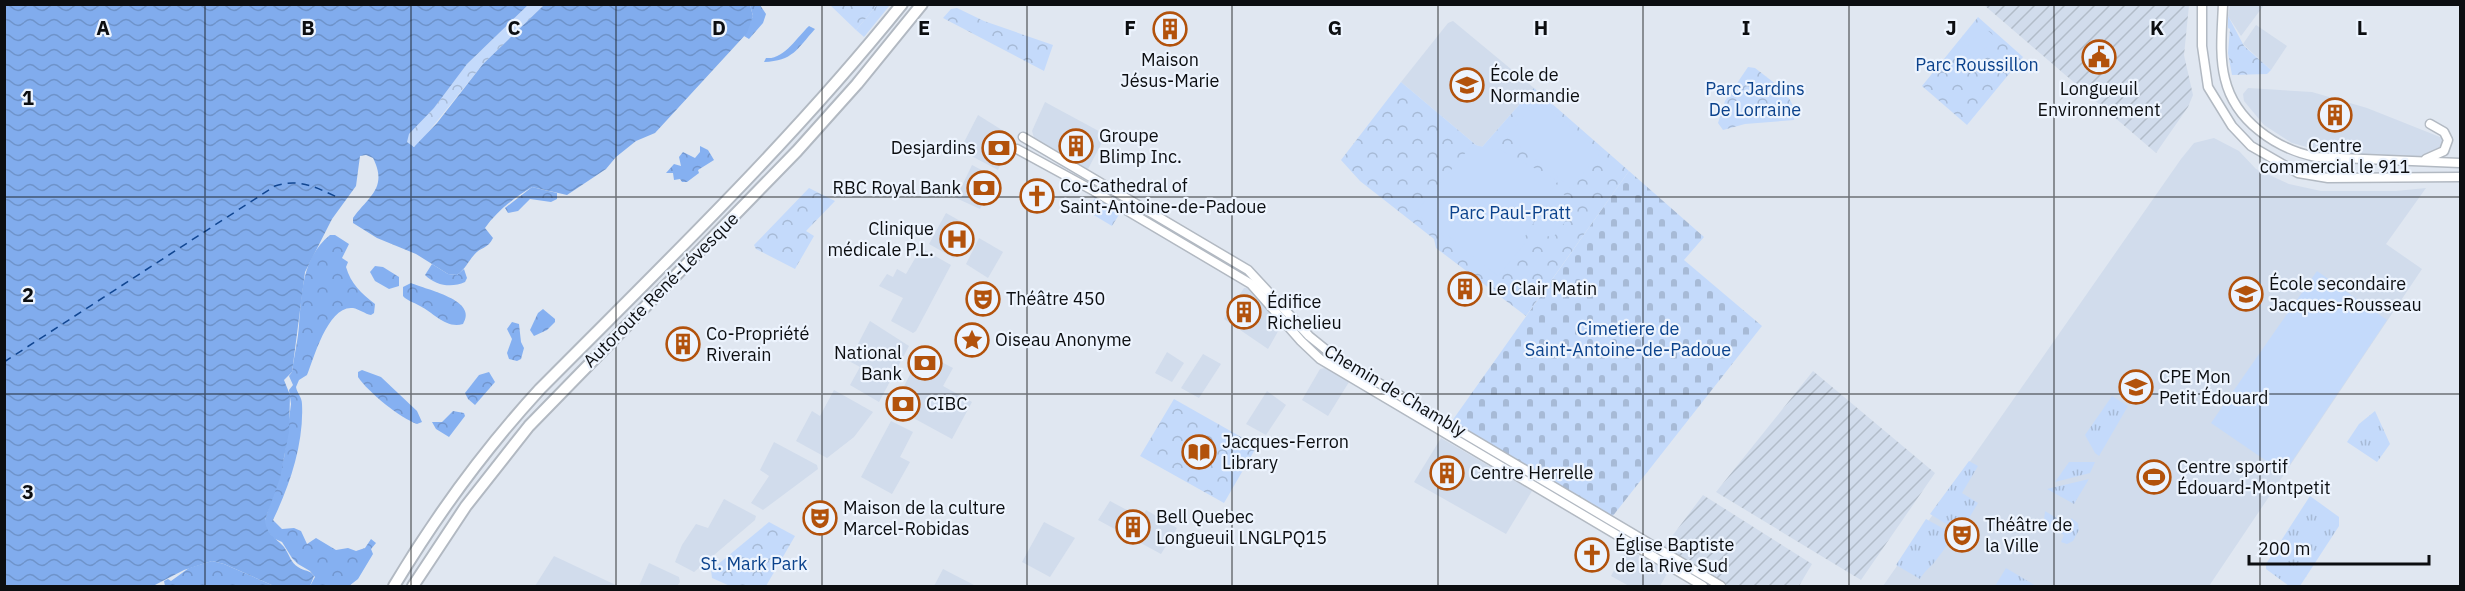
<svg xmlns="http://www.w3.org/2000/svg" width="2465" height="591" viewBox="0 0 2465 591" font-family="'IBM Plex Sans',sans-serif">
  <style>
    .built { fill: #d1dcec }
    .industrial { fill: url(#industrial-furrows) }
    .grass { fill: url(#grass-tufts) }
    .forest { fill: url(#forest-crowns) }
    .cemetery { fill: url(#cemetery-stones) }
    .park { fill: url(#park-crowns) }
    .pitch { fill: #c4dafb }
    .water { fill: url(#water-waves) }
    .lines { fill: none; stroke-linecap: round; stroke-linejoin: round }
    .ferry { stroke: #114691; stroke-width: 1.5; stroke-dasharray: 8 6; stroke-linecap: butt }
    .secondary-casing { stroke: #b2b9c2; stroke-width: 11 }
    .highway-casing { stroke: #b2b9c2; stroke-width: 14 }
    .secondary { stroke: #fff; stroke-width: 8 }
    .highway { stroke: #fff; stroke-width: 10 }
    .grid { fill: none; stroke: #0c0e11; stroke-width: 1.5; stroke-opacity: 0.55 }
    .labels { text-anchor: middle; stroke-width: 4.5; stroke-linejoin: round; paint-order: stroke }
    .poi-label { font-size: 18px; fill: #0c0e11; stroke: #edf4fe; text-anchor: start }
    .park-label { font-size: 18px; fill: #0b428c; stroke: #edf4fe }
    .street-label { font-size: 18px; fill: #0c0e11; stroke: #edf4fe }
    .grid-label { font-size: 20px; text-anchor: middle; font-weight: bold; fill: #0c0e11; stroke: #edf4fe; stroke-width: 4.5; stroke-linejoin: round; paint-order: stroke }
  </style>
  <defs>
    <pattern id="industrial-furrows" width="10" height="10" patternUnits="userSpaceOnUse" patternTransform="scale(1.5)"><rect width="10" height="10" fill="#d1dcec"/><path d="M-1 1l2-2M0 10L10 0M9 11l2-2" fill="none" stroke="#b2bcc9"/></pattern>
    <pattern id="grass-tufts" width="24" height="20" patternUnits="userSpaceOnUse" patternTransform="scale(1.5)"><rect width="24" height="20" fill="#c4dafb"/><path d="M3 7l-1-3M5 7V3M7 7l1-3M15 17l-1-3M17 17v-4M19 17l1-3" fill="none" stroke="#a7bad6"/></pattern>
    <pattern id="forest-crowns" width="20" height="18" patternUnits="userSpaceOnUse" patternTransform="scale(1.5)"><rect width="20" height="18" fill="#85b0f1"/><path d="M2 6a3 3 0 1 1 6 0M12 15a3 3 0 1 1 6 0" fill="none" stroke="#7296ce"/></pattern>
    <pattern id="cemetery-stones" width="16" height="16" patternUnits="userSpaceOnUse" patternTransform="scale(1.5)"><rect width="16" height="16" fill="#c4dafb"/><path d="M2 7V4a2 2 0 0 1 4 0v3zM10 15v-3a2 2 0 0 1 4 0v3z" fill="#a7bad6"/></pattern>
    <pattern id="park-crowns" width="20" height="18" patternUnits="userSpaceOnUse" patternTransform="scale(1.5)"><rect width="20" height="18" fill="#c4dafb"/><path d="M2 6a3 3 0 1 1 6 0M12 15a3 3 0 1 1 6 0" fill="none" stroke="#a7bad6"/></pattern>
    <pattern id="water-waves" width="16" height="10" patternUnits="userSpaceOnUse" patternTransform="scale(1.5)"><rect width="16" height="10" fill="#81aced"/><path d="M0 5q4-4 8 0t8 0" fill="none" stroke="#6e93ca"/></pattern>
  </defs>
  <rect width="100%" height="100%" fill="#e0e7f1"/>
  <g class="built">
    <polygon points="2230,5 2230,4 2264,5 2241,36 2228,16"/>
    <polygon points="1453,21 1534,88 1482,147 1476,145 1401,82 1448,23"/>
    <polygon points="2256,25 2287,46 2271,70 2243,44"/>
    <polygon points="2248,88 2312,92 2367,108 2445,139 2437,154 2427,157 2329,153 2292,143 2264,125 2244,101 2243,94"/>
    <polygon points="1045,102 1106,135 1088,169 1034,138 1032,131"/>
    <polygon points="978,115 1013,137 998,170 960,150"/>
    <polygon points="2214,138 2239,151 2256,169 2289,184 2321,191 2396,191 2426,188 2386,244 2422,269 2209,586 1883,586 2181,159 2194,143"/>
    <polygon points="972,165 995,177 980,209 956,198"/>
    <polygon points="946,213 969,226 954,258 929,244"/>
    <polygon points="979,238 1003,252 988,278 966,264"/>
    <polygon points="921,248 951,265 916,331 913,333 891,321 903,298 879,286 887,274 893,277 897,269 906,274"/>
    <polygon points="1244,288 1247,288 1281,326 1268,349 1224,319"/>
    <polygon points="870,321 909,346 879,402 850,385 860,367 849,361"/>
    <polygon points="922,352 953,368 943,386 972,402 952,439 893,407"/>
    <polygon points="1167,352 1184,363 1172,382 1155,373"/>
    <polygon points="1203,354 1221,364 1199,398 1181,388"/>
    <polygon points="1325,368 1349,382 1328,416 1302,400 1320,369"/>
    <polygon points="834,390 873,412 854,437 827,458 796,441 812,411 820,416"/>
    <polygon points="1267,391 1286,405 1266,435 1246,424"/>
    <polygon points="891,421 913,432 900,457 910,462 892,494 861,477"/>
    <polygon points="1441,438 1532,491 1506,534 1414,482"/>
    <polygon points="774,442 817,465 818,469 763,510 751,503 769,476 760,470"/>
    <polygon points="724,499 756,516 755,520 694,572 675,562 682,545 696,524 708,528"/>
    <polygon points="1110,501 1142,518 1146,510 1177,528 1161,554 1098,520"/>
    <polygon points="1044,522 1075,538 1050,577 1022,562"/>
    <polygon points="1629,553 1635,553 1668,572 1660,586 1629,586 1611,576 1622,556"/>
    <polygon points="554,556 618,586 535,586"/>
    <polygon points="649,563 679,577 680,582 677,586 639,586"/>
    <polygon points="943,569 976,586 934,586"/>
  </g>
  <g class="industrial">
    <polygon points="1984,5 2189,5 2184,55 2193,95 2188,107 2156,153"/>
    <polygon points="1813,371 1935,473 1861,580 1716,492"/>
    <polygon points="1703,495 1812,564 1799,586 1729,586 1664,547"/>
  </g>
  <g class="grass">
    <polygon points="877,5 890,5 864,37 856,30"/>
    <polygon points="2112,396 2128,406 2099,456 2095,453 2085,435"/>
    <polygon points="2375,411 2390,444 2377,462 2347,442 2359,424"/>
    <polygon points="1969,461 1978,466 1962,493 1978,503 1965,525 1956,530 1930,514"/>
    <polygon points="2069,462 2095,462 2090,473 2055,482"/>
    <polygon points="2089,479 2074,504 2047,489"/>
    <polygon points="2310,496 2339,517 2339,526 2300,586 2289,586 2266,569 2266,564"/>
    <polygon points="2045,511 2070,526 2071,518 2078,523 2079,530 2073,541 2067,544 2061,542 2064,535 2040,521 2044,520"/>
    <path d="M1926,519l29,16c-8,9 -15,21 -22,29 -5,5 -9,8 -13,15l-24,-14z"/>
    <polygon points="2006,568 2036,586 1995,586"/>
  </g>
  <g class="forest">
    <polygon points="750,5 760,5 766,14 763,23 749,39 744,36 753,16"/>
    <path d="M809,26l6,3c-18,20 -22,32 -51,33l2,-4c18,2 31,-21 43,-32z"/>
    <polygon points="700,146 708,150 714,160 698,170 699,173 687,182 682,182 680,179 674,180 673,173 666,173 674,164 681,166 679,157 683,152 695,158 700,152"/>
    <polygon points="532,187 557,193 557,199 551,202 530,199 518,211 508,213 505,208"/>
    <path d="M330,235h5l14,9 -7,14 6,4 -2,5c5,17 15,26 29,37l-1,9 -3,2c-6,-1 -12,-6 -18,-7 -25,-3 -39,50 -46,67l-8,5 -3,7c1,6 6,10 6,17 2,39 -12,81 -29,116l9,9 12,-1 7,3 6,13 9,-6 20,12 12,-2 8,3 9,-3 6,-9 5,4 -5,6 2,5 -15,25 -9,7h-39l5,-9 -5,-6 -12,-7 -6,-6 -10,-16 -9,-4 -8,-11v-7l19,-62 7,-54 -2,-14 4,-5 -4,-9 3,-4c2,-16 6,-31 7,-47 3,-34 3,-67 31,-90z"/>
    <path d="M432,264l16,10 9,1 7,-6 3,9 -2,4c-13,6 -29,4 -40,-7z"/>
    <polygon points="375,266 383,267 399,277 399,286 389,289 375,281 370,272"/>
    <path d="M411,283c16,7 68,17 52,41 -17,5 -29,-11 -43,-18 -6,-4 -13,-5 -17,-10v-9z"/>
    <polygon points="543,309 555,319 555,322 547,330 534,336 530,330 538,313"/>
    <polygon points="512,322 519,324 521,342 524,348 521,359 517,361 509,359 507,353 512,339 507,329"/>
    <path d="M362,370l19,7 36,34 5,11 -5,2c-17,-6 -49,-32 -59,-47v-5z"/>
    <polygon points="489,372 495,382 475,405 468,399 465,393 479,375"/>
    <polygon points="453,411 464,413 465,416 449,437 436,429 432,422 442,422"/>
    <polygon points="212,561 224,564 274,586 165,586 164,581 168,579 171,581 189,568"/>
  </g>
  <polygon class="cemetery" points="1629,171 1704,237 1684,260 1762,326 1612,517 1452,421"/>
  <g class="park">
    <polygon points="528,5 544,5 483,64 417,146 410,146 406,140 409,134 434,108 467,64"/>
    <polygon points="830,5 877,5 856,30"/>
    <polygon points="957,8 984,21 1053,45 1044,71 943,18 951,9"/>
    <polygon points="2228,16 2244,46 2271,70 2267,74 2232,75 2228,53 2230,29 2228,28"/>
    <polygon points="1978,17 2023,57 1967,125 1922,86"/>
    <path d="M1748,67l7,1c16,13 43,28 39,52l-49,4 -22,6 -5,-7 7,-22z"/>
    <polygon points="1401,82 1476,145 1482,147 1534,88 1629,171 1526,316 1436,248 1434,239 1360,181 1341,160"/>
    <polygon points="809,188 835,201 806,231 814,236 795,269 756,249 754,245"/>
    <polygon points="1095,198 1120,213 1112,226 1087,211"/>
    <polygon points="1174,399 1257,446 1224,503 1140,456"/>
    <polygon points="769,522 795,536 766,586 730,586 712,578 711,570"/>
  </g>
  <g class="pitch">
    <polygon points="1984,27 1995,37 1976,59 1965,49"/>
    <polygon points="1538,100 1601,152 1571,188 1507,136"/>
    <polygon points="1472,145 1501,150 1558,181 1529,218 1534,222 1524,238 1527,241 1498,276 1447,235 1445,237 1415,213"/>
    <polygon points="1559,191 1578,205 1552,239 1533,224"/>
    <polygon points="2317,271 2387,320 2284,473 2211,423"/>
  </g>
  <path class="water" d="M4,5h524l-61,59 -33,44 -25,26 -2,8 7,5 23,-24 46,-59 61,-59h206l3,11 -6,17 -92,100 -19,8 -20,16 -10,12 -39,26 -35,-8c-17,10 -35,24 -47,41l8,10c-5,11 -13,9 -19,17 -6,7 -9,14 -17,20l-9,-1 -32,-20 -39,-16 -24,-15v-5c16,-22 35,-30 20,-60l-7,-3 -6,1 -4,30 -24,33 -27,53 -13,100 -8,8 6,15 -1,37 -9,46 -15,42c1,14 11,18 19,27 5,7 7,16 14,20 7,5 11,2 16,9l-4,10h-36l-50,-22 -12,-3 -28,9 -31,16h-148z"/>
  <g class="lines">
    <path class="ferry" d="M4,362l271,-176c24,-8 40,1 62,11"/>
    <g class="secondary-casing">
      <g id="secondary">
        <polyline points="2202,4 2202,46 2208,87 2232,126 2251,146 2298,173 2328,178 2460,177"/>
        <path d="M2223,4c-1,25 -4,52 2,75 10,42 51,70 91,78l144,6"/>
        <polyline points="1023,137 1248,270 1309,336 1335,357 1721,586"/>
        <polyline points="1017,149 1094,191 1251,284 1301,341 1320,359 1703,586"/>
        <polyline points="2426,159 2444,151 2448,140 2444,132 2430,124"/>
      </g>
    </g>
    <g class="highway-casing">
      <g id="highway">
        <path d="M394,586c42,-70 90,-136 146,-197 124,-125 251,-247 362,-385"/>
        <polyline points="413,586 466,506 529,426 797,151 857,84 922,4"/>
      </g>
    </g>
    <use href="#secondary" class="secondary"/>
    <use href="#highway" class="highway"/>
  </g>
  <path class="grid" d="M205,4v582M411,4v582M616,4v582M822,4v582M1027,4v582M1232,4v582M1438,4v582M1643,4v582M1849,4v582M2054,4v582M2260,4v582M4,197h2456M4,394h2456"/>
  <defs>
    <g id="building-ring" transform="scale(1.725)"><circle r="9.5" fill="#edf4fe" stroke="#b2520c" stroke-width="1.5"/><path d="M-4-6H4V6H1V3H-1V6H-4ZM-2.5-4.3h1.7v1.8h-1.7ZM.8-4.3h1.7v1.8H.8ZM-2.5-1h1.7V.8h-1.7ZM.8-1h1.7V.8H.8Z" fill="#b2520c"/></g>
    <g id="civic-ring" transform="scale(1.725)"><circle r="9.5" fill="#edf4fe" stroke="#b2520c" stroke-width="1.5"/><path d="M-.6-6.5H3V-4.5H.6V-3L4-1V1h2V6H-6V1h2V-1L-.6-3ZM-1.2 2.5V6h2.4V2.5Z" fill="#b2520c"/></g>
    <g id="school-ring" transform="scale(1.725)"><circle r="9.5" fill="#edf4fe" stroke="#b2520c" stroke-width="1.5"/><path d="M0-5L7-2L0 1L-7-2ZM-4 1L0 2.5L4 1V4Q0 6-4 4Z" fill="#b2520c"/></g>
    <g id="bank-ring" transform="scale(1.725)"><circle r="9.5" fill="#edf4fe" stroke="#b2520c" stroke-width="1.5"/><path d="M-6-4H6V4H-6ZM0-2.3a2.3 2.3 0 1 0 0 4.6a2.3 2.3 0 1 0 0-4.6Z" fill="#b2520c"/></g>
    <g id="church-ring" transform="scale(1.725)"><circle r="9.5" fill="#edf4fe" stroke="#b2520c" stroke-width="1.5"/><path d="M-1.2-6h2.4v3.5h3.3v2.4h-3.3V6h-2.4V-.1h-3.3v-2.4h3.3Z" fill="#b2520c"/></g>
    <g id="hospital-ring" transform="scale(1.725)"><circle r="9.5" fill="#edf4fe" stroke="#b2520c" stroke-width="1.5"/><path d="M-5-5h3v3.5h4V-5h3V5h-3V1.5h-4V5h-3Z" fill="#b2520c"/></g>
    <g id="theatre-ring" transform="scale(1.725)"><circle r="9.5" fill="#edf4fe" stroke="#b2520c" stroke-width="1.5"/><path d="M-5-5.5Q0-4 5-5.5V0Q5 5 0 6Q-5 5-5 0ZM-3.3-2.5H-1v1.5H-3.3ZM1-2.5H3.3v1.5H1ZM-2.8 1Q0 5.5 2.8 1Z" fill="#b2520c"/></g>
    <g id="sight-ring" transform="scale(1.725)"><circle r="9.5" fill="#edf4fe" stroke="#b2520c" stroke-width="1.5"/><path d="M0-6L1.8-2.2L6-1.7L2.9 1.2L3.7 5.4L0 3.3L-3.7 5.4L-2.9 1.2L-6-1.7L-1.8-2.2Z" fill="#b2520c"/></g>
    <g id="library-ring" transform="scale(1.725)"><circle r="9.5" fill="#edf4fe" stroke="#b2520c" stroke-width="1.5"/><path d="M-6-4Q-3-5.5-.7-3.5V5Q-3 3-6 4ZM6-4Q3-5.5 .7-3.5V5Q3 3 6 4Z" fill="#b2520c"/></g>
    <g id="stadium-ring" transform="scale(1.725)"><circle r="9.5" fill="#edf4fe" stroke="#b2520c" stroke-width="1.5"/><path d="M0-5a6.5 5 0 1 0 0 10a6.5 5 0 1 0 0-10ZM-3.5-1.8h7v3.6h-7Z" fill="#b2520c"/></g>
  </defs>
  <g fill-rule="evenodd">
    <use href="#building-ring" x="1170" y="29"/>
    <use href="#civic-ring" x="2099" y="57"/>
    <use href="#school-ring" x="1467" y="85"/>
    <use href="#building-ring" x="2335" y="115"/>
    <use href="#building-ring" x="1076" y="146"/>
    <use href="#bank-ring" x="999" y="148"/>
    <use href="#bank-ring" x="984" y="188"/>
    <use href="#church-ring" x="1037" y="196"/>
    <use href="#hospital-ring" x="957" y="239"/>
    <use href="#building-ring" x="1465" y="289"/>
    <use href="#school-ring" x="2246" y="294"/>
    <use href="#theatre-ring" x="983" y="299"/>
    <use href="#building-ring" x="1244" y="312"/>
    <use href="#sight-ring" x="972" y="340"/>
    <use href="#building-ring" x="683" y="344"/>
    <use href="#bank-ring" x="925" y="363"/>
    <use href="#school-ring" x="2136" y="387"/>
    <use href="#bank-ring" x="903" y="404"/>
    <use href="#library-ring" x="1199" y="452"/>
    <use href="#building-ring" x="1447" y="473"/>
    <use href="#stadium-ring" x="2154" y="477"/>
    <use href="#theatre-ring" x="820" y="518"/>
    <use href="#building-ring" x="1133" y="527"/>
    <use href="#theatre-ring" x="1962" y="535"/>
    <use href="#church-ring" x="1592" y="555"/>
  </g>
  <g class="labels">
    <g class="poi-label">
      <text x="1170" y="66" text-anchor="middle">Maison<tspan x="1170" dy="21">Jésus-Marie</tspan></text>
      <text x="1490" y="81">École de<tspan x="1490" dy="21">Normandie</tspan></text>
      <text x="2099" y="95" text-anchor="middle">Longueuil<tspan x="2099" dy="21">Environnement</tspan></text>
      <text x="1099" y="142">Groupe<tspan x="1099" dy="21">Blimp Inc.</tspan></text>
      <text x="2335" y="152" text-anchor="middle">Centre<tspan x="2335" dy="21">commercial le 911</tspan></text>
      <text x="976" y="154" text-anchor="end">Desjardins</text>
      <text x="1060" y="192">Co-Cathedral of<tspan x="1060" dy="21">Saint-Antoine-de-Padoue</tspan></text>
      <text x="961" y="194" text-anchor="end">RBC Royal Bank</text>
      <text x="934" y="235" text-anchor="end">Clinique<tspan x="934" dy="21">médicale P.L.</tspan></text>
      <text x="2269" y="290">École secondaire<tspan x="2269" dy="21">Jacques-Rousseau</tspan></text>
      <text x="1488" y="295">Le Clair Matin</text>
      <text x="1006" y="305">Théâtre 450</text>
      <text x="1267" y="308">Édifice<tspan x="1267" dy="21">Richelieu</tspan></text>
      <text x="706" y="340">Co-Propriété<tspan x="706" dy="21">Riverain</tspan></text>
      <text x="995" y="346">Oiseau Anonyme</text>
      <text x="902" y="359" text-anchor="end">National<tspan x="902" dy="21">Bank</tspan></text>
      <text x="2159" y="383">CPE Mon<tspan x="2159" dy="21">Petit Édouard</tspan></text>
      <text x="926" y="410">CIBC</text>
      <text x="1222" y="448">Jacques-Ferron<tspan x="1222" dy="21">Library</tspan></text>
      <text x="2177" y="473">Centre sportif<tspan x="2177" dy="21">Édouard-Montpetit</tspan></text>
      <text x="1470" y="479">Centre Herrelle</text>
      <text x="843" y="514">Maison de la culture<tspan x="843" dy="21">Marcel-Robidas</tspan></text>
      <text x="1156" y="523">Bell Quebec<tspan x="1156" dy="21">Longueuil LNGLPQ15</tspan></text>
      <text x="1985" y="531">Théâtre de<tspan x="1985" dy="21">la Ville</tspan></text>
      <text x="1615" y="551">Église Baptiste<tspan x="1615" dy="21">de la Rive Sud</tspan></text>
    </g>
    <g class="park-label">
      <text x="1977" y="71">Parc Roussillon</text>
      <text x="1755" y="95">Parc Jardins<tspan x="1755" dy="21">De Lorraine</tspan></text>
      <text x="1510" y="219">Parc Paul-Pratt</text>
      <text x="1628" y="335">Cimetiere de<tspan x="1628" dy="21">Saint-Antoine-de-Padoue</tspan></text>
      <text x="754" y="570">St. Mark Park</text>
    </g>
    <g class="street-label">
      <text transform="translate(661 290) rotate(-45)" y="6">Autoroute René-Lévesque</text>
      <text transform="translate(1395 391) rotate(31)" y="6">Chemin de Chambly</text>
    </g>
  </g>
  <g class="grid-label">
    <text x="103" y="35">A</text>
    <text x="308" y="35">B</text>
    <text x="514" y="35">C</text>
    <text x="719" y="35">D</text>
    <text x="924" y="35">E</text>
    <text x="1130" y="35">F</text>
    <text x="1335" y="35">G</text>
    <text x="1541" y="35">H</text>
    <text x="1746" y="35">I</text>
    <text x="1951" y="35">J</text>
    <text x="2157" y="35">K</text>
    <text x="2362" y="35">L</text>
    <text x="28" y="105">1</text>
    <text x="28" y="302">2</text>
    <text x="28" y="499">3</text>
  </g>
  <rect width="2465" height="591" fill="none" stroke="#0c0e11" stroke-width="12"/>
  <path d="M2249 555v9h180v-9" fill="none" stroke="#0c0e11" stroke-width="3"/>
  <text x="2258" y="555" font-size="18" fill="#0c0e11" stroke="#edf4fe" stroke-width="4.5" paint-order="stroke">200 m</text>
</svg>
